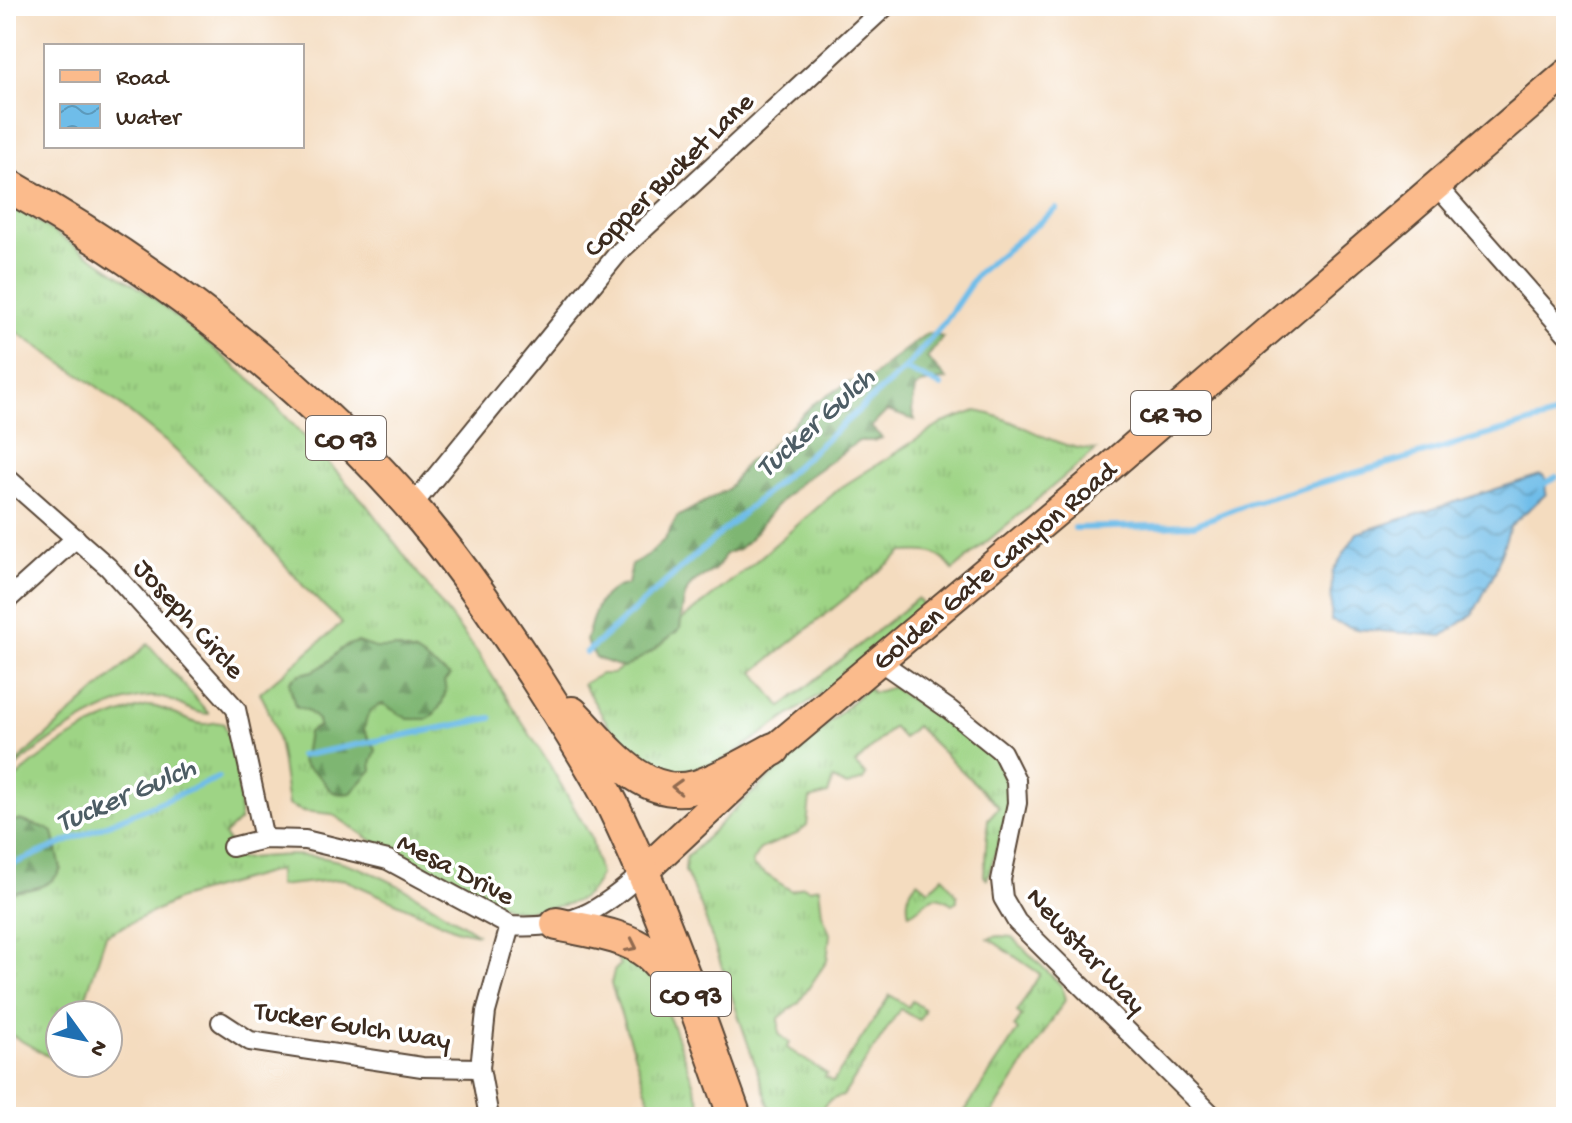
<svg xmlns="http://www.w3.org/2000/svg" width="1572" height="1123" viewBox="0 0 1572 1123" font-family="'Gochi Hand',sans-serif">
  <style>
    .grass { fill: url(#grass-tufts); stroke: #6c7f52; stroke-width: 2 }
    .forest { fill: url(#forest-firs); stroke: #5c7048; stroke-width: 2 }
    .garden { fill: #9ed485; stroke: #6c7f52; stroke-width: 2 }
    .water { fill: url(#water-waves); stroke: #557484; stroke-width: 2 }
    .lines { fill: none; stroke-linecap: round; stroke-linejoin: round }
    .stream { stroke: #6fbde9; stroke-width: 6 }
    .street-casing { stroke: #574536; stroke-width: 22 }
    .primary-casing { stroke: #574536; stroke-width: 32 }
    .highway-casing { stroke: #574536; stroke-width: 36 }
    .street { stroke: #fff; stroke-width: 18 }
    .primary { stroke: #fbbb8c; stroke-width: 28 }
    .highway { stroke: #fbbb8c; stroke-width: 32 }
    .oneway { stroke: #916b50 }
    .labels { text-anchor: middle; stroke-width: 7; stroke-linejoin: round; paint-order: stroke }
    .shield { fill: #fff; stroke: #766a62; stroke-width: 2 }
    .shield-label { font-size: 26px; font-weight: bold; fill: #3b2a1e }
    .street-label { font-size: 28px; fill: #3b2a1e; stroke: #fff }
    .water-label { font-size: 30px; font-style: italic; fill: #4d5d65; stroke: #fff }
  </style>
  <defs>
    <pattern id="grass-tufts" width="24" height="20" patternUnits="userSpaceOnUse" patternTransform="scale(2)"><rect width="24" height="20" fill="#9ed485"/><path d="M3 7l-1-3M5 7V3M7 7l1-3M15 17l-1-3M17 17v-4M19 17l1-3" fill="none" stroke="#89b672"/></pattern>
    <pattern id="forest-firs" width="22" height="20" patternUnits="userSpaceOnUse" patternTransform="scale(2)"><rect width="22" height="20" fill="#7eb672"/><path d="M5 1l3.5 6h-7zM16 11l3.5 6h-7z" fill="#68945d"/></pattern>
    <pattern id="water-waves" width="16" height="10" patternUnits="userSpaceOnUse" patternTransform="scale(2)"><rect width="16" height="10" fill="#6fbde9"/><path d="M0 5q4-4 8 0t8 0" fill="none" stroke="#5c9abc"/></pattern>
  </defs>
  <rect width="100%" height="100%" fill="#fff"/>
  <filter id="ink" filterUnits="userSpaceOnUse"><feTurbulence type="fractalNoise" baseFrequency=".0125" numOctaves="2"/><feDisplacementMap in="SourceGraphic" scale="16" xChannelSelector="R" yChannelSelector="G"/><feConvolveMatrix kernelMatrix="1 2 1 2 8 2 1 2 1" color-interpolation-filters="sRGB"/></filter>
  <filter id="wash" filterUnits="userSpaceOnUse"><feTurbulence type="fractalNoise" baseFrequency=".006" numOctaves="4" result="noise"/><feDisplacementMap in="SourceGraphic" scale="32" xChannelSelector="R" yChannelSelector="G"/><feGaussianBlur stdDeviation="1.8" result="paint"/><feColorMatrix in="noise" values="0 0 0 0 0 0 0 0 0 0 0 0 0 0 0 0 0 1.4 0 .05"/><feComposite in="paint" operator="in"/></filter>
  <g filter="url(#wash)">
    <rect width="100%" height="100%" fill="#f4dcbf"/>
    <g class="grass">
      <path d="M6,201l144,94 106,89 109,119 112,149 72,112 42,73 9,38c-4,8 -8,16 -15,21 -14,11 -58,16 -76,13l-138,-69 -39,-26 -30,-3 -14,-6c-6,-39 -8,-77 -28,-112l82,-70 -36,-34 -65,-75 -70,-68 -72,-58 -93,-63z"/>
      <path d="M976,411c43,7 76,38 120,39l-143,120c-17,-21 -23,-19 -50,-18l-149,120 27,35 137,-109 7,10 -96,80 -99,68 -36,20 -31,-1 -38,-23 -42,-68 18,-10h12l136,-107 91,-79 103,-65z"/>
      <path d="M868,687l5,6 19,-6 103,71 9,18 7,26 -24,77 -3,-3 4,-57 11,-12 -83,-81 -13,12 -10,-11 -38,37 11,11 -3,5 -16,6 -14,-7 -5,15 -18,5 -3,27 -10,8 -37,15 -8,13 1,4 39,25 11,-5 6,3 10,-2 3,26 8,21 -3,27 -28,41 -20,16v16l11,9 -3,5 40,26 -2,3 8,5 57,-87 18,12 4,-6 12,8v3l-5,8 -19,-11 -57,87c-13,3 -21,7 -23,21h-47l-72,-211 -16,-35 1,-13 52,-52z"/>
      <path d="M148,706c22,1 39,18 57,18 9,0 10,-4 19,0 12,30 16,64 16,96l-16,15 15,24c29,-3 57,-6 86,-1 54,10 107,47 153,76l-20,-4 -115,-51 -65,7v-16l-95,27 -77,38 -26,80h-20v48l-54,-31v-245c38,-37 90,-70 142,-81z"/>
      <path d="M943,876l14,20v5l-5,3c-24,-17 -25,3 -43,10 -3,-12 -1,-24 9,-33l11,9z"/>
      <polygon points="999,936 1012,937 1062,986 1065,1000 990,1117 961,1117 1018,1030 1014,1027 1022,1016 1017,1012 1040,974 988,938"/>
      <polygon points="626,950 649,972 674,1029 705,1117 655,1117 611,984 614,971 620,965 617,958"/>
    </g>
    <g class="forest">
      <path d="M927,333l16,4 -16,21 20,21 -26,5 -6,4 -3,23 3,9 -28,-9 -16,16 11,11 -9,3h-14l-61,43 -24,24 -24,31 -11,10 -14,5c-9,22 -21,18 -33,30 -10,10 -10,31 -12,45l-29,23 -27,16 -28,-10 -10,-17c8,-27 10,-50 42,-57l4,-20 16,-9 17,-16 12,-22 51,-28 19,-27 16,-9 50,-49 37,-22 16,1 23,-21z"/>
      <path d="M358,642l17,6h21l19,5 35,23 -6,6c5,14 -5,29 -16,37h-20l-25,-15c-14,4 -17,12 -19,26l12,20 -5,13 1,7 -21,23c-27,4 -20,-9 -36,-20 -7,-5 -10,-5 -14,-13l3,-4 4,-24 11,-6 -1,-6 -11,-10 -12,-4 -6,-24c12,-13 18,-6 30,-14 17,-10 18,-22 39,-26z"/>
      <path d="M19,820l27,8 7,4 8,37c-9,20 -35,21 -55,24v-72z"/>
    </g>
    <path class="garden" d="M148,644l61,70c-19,0 -34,-16 -53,-17 -43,-3 -120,49 -150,79v-4z"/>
    <polygon class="water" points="1540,475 1545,477 1546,494 1510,526 1495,572 1473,614 1442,636 1356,629 1331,621 1332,572 1357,533"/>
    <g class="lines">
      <g class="stream">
        <polyline points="905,369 941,386"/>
        <polyline points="1539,487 1556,477"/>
        <polyline points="1075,528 1194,525 1247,504 1557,415"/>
        <polyline points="586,653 905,369 944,323 978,273 1056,209"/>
        <polyline points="300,756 491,718"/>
        <polyline points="6,867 218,778"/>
      </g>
    </g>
  </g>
  <g filter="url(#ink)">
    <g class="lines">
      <g class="street-casing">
        <g id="street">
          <polyline points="1436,185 1566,333"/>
          <polyline points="6,477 108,567 236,709 264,839"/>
          <polyline points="411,507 619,252 886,6"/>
          <polyline points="6,601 76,538"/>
          <polyline points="878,660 950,710 1002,752 1016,780 1017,803 1001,880 1003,898 1017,922 1214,1117"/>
          <path d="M232,847l32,-8 41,1 83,20 122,66c60,4 91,-15 133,-54"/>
          <polyline points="221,1022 250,1041 422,1067 480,1068"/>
          <polyline points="489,1117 480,1068 486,1012 510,926"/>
        </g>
      </g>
      <g class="primary-casing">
        <polyline id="primary" points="643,872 774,749 1104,472 1566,74"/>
      </g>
      <g class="highway-casing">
        <g id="highway">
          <path d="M6,184c155,88 300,198 417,336 40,48 75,100 110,153 27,43 56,86 79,131 49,101 85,208 123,313"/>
          <path d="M572,713c32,32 70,88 123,74 27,-8 54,-25 79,-38"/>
          <path d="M557,924c30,7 67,10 92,30 13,11 23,27 33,40"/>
        </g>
      </g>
      <use href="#street" class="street"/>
      <use href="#primary" class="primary"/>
      <use href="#highway" class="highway"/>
    </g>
    <defs><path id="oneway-chevron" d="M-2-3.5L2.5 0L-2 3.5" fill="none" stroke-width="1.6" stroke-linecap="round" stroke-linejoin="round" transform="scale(2)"/></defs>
    <g class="oneway">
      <use href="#oneway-chevron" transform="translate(677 787) rotate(-178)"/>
      <use href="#oneway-chevron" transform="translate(632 946) rotate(26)"/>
    </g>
  </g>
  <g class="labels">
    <g class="shield">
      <rect x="1131" y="391" width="80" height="44" rx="6"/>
      <rect x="306" y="416" width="80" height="44" rx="6"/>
      <rect x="651" y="972" width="80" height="44" rx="6"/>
    </g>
    <g class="shield-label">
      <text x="1171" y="422">CR 70</text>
      <text x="346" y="447">CO 93</text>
      <text x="691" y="1003">CO 93</text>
    </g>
    <g class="street-label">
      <text transform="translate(667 173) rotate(-44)" y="10">Copper Bucket Lane</text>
      <text transform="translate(993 564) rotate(-40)" y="10">Golden Gate Canyon Road</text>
      <text transform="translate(191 617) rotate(48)" y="10">Joseph Circle</text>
      <text transform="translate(457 867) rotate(27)" y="10">Mesa Drive</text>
      <text transform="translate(1088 949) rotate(47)" y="10">Newstar Way</text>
      <text transform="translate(353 1023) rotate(9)" y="10">Tucker Gulch Way</text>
    </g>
    <g class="water-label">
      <text transform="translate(814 421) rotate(-42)" y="10">Tucker Gulch</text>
      <text transform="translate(125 793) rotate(-23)" y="10">Tucker Gulch</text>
    </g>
  </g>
  <rect width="1572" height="1123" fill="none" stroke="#fff" stroke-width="32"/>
  <rect x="44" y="44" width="260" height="104" fill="#ffffff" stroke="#b1aaa5" stroke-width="2"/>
  <rect x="60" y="70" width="40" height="12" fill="#fbbb8c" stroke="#b1aaa5" stroke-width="2"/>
  <text x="116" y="84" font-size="24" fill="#3b2a1e">Road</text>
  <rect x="60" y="104" width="40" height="24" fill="url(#water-waves)" stroke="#b1aaa5" stroke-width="2"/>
  <text x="116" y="124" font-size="24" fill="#3b2a1e">Water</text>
  <g transform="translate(84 1039) rotate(123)"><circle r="38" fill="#ffffff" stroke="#b1aaa5" stroke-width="2"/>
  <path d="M0-6L14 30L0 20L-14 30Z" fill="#1f6fb2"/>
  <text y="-12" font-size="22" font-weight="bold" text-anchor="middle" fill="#3b2a1e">N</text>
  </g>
</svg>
